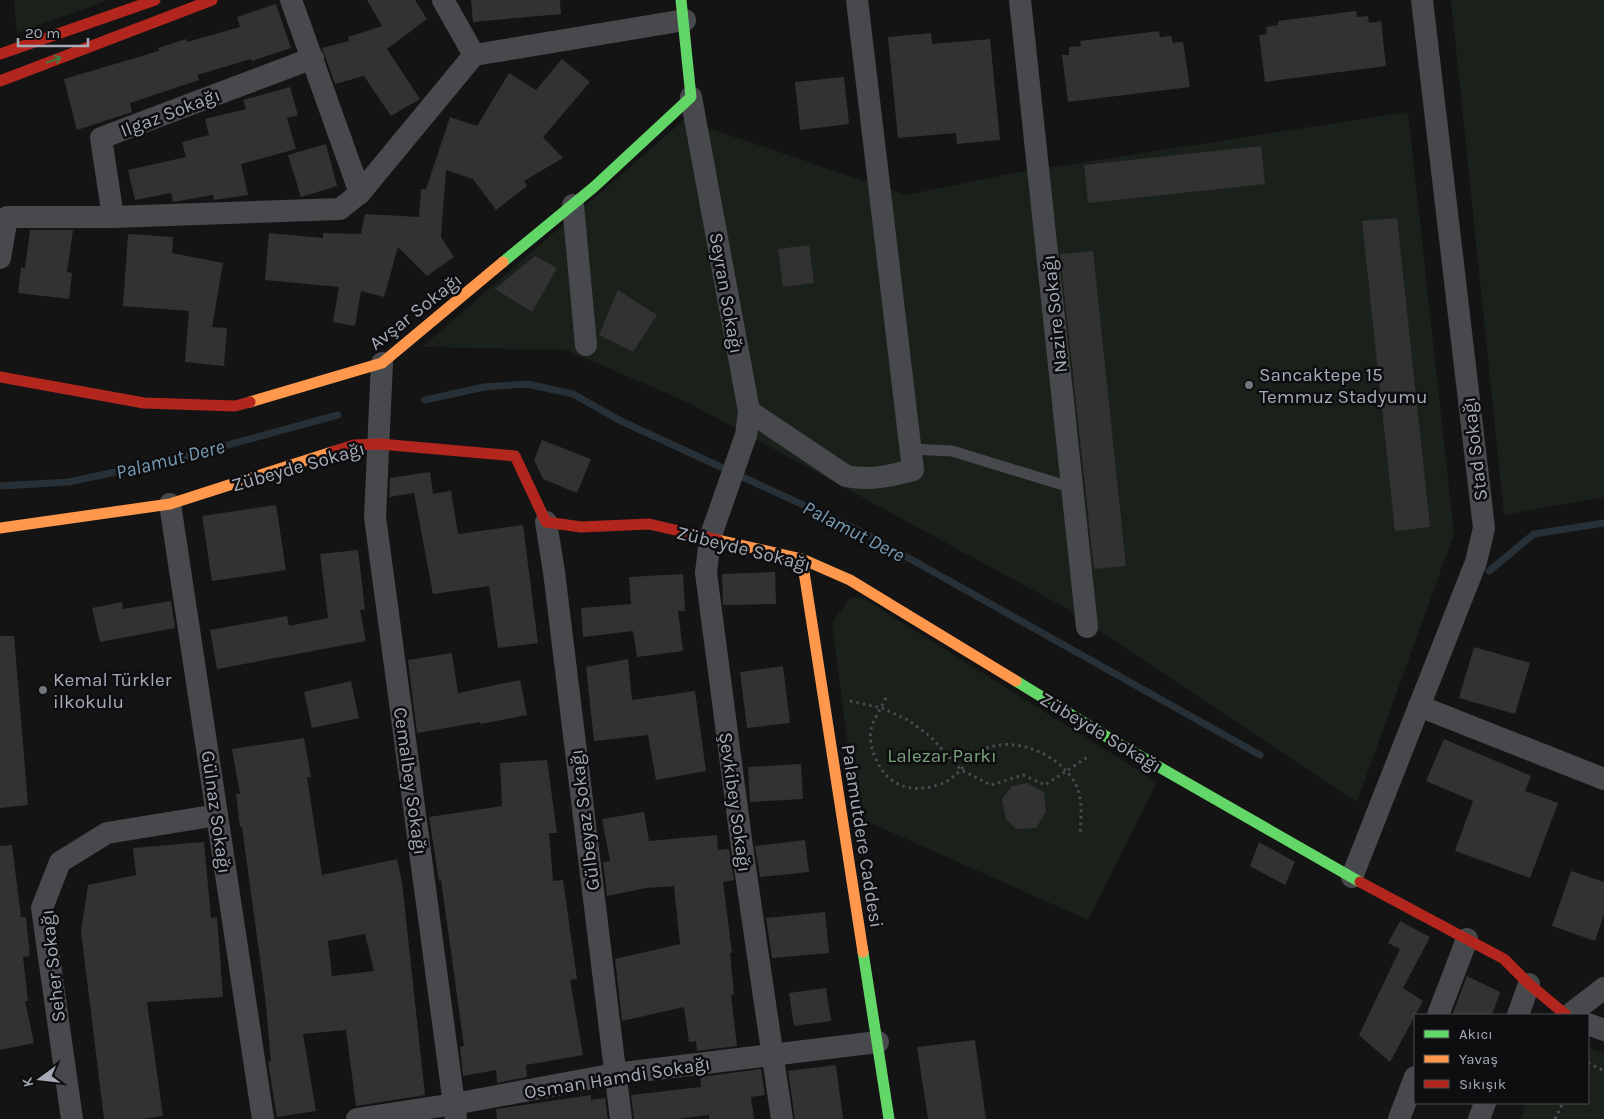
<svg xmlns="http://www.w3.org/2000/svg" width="1604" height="1119" viewBox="0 0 1604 1119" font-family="Karla,sans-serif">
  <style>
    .green { fill: #1a211b }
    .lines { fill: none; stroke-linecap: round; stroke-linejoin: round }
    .stream { stroke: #273037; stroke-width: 7 }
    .building { fill: #323233; fill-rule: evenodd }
    .path { stroke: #4a4b4f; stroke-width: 3; stroke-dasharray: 2.5 4; stroke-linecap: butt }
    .lane { stroke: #48494d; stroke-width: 11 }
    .street { stroke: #48494d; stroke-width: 22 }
    .fast { stroke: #63d668; stroke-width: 11 }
    .slow { stroke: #ff974d; stroke-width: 11 }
    .jam { stroke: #b3261e; stroke-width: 11 }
    .oneway { stroke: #3d7c40 }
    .poi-dot { fill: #72767d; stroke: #0e0e10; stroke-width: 2 }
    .labels { text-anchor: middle; stroke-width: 5; stroke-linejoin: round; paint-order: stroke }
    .street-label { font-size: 19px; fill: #a4abb6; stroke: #0e0e10 }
    .poi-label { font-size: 19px; fill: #a4abb6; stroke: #0e0e10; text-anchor: start }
    .park-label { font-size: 19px; fill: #79a379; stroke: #0e0e10 }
    .water-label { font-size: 20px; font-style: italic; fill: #789cb4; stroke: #0e0e10 }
  </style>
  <rect width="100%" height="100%" fill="#141414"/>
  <g class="green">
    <polygon points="14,0 109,0 17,33"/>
    <polygon points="1451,0 1604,0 1604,497 1504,515"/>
    <polygon points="1408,112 1454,534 1357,802 1062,606 687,402 566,350 422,347 684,120 906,195 1014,173"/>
    <polygon points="861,597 1157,782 1088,920 857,817 832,623 850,598"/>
    <polygon points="1588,1048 1604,1053 1604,1119 1521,1119 1526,1103 1588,1103"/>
  </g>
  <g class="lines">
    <g class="stream">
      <polyline points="425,400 484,387 527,384 573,394 621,421 864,533 1260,755"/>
      <polyline points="0,486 69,482 180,458 338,415"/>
      <polyline points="1489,571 1534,534 1604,523"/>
    </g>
  </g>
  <g class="building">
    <polygon points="367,0 415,0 427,19 387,49 420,99 391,116 364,76 335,84 322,48 349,41 348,37 382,26"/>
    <polygon points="471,0 560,0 561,14 473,22"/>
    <polygon points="276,4 291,48 252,61 251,59 197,75 199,80 130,103 132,112 77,130 64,79 159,51 158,48 186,39 187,42 240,27 237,17"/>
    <polygon points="1356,11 1357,17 1368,16 1369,23 1381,21 1386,66 1265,82 1259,35 1267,34 1266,27 1278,25 1278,21"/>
    <polygon points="1159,31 1160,37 1171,36 1173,43 1183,42 1190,87 1068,102 1062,55 1069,55 1069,47 1081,46 1080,41"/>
    <polygon points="931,33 932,44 990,39 1000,140 957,144 956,133 898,138 888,37"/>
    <polygon points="562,59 590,82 543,137 563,158 524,181 527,186 496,210 473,179 446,170 441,237 454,257 427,276 398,247 384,297 361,291 355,326 333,322 339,287 265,280 269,233 323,238 323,233 361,234 365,214 419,217 421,189 426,189 450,117 477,126 509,73 536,90"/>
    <polygon points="844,77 849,124 800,130 795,82"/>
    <polygon points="290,87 298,115 287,118 296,149 241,164 248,195 214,200 213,195 173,202 171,193 135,200 128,170 186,157 182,142 209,135 205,119 246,109 243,100"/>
    <polygon points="326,144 337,186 301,197 288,155"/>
    <polygon points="1261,146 1265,184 1088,203 1084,165"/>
    <polygon points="1397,218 1430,527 1395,531 1362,221"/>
    <polygon points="30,230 73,230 67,272 72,273 69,299 18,293 21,267 25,268"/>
    <polygon points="128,234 173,237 172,253 223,263 212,327 227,328 224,366 185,362 189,311 123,306"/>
    <polygon points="809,245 814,283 783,287 778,249"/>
    <polygon points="1093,251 1126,566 1094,569 1060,254"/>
    <polygon points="535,256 557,268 532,312 495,289"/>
    <polygon points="618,290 657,315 633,352 599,335"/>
    <polygon points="542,440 591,459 577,493 543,479 534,460"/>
    <polygon points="430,472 433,494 451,491 458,534 523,525 538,643 498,648 489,586 433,594 414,493 389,497 390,478"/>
    <polygon points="276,505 286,570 212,581 202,516"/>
    <polygon points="358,550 365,609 360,610 366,641 217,669 210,630 287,616 289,626 328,618 320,554"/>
    <polygon points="775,572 776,604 723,605 722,574"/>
    <polygon points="683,574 685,611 678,611 683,651 637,657 633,631 583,637 581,608 631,604 629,577"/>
    <polygon points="171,601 175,628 100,642 92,608 122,602 123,609"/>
    <polygon points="0,636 14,636 28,805 0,808"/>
    <polygon points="1474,647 1530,663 1515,714 1459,698"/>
    <polygon points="452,653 458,693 520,680 527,715 481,724 480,722 417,733 408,660"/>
    <polygon points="628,659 632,700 695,691 706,771 656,780 648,735 594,741 586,667"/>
    <polygon points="783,666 790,723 747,728 740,672"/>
    <polygon points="351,681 359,718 312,728 304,692"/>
    <path d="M304,738l7,39h-4l15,98 75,-16 5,23 23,213 -69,11 -10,-76 -43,4 13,77 -39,6 -9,-55 3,-1 -6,-65 -23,-169h-2l-4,-33h4l-8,-45zM365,934l9,37 -42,5 -4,-35z"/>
    <polygon points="1444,739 1531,776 1525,791 1558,803 1530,878 1455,851 1473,801 1426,781"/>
    <polygon points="547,760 557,833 549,833 553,881 563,880 577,979 570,980 583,1055 526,1065 527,1077 497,1083 496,1070 463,1076 460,1047 464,1046 441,880 439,881 429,817 502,806 500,763"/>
    <polygon points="801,764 803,799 750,802 748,767"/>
    <polygon points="1027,783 1044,792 1046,812 1036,828 1016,829 1006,819 1002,799 1012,786"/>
    <polygon points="644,812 649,841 717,835 718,850 729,849 734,880 723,882 732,953 730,953 734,994 731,995 737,1046 697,1051 696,1041 689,1042 684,1007 622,1021 615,959 680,944 674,886 646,888 607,896 603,862 610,861 602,819"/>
    <polygon points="805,840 809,872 760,877 755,846"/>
    <polygon points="204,842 211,918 217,917 223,997 147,1002 163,1116 142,1119 104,1119 81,931 88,885 136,875 133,848"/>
    <polygon points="1259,842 1295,862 1285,885 1250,866"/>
    <polygon points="12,845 21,917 26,917 30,956 23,957 28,1001 25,1001 34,1043 0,1050 0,846"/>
    <polygon points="1571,871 1604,882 1604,914 1595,941 1552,926"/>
    <polygon points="825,912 829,953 772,958 766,918"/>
    <polygon points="1400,921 1430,937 1403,988 1423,1001 1390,1062 1359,1035 1400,949 1388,943"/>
    <polygon points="1467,976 1500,992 1492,1015 1456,1015 1453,1013"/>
    <polygon points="826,988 831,1021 794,1026 789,993"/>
    <polygon points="975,1040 986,1119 928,1119 917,1047"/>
    <polygon points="836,1065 843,1119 795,1119 788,1071"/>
    <polygon points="761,1069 765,1095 751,1097 754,1119 709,1119 709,1115 677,1119 634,1119 631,1095 701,1087 700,1077"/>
    <polygon points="591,1095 591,1100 605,1098 608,1119 497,1119 496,1109"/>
  </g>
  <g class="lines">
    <g class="path">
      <path d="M886,698c-5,10 -12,21 -15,31 -2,9 1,22 5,30 11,26 34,35 62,26 21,-6 28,-27 47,-36 31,-14 77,7 91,36 7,15 5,33 4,49"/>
      <polyline points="850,701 882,708 908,720 931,737 961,770 991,785 1023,775 1045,785 1089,756"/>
      <polyline points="1588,1063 1604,1071"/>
      <polyline points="1555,1119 1563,1103"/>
    </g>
    <polyline class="lane" points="910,449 952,451 1073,488"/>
    <g class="street">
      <polyline points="291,0 360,193"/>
      <polyline points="443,0 474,55"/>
      <polyline points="1020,0 1087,627"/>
      <polyline points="691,97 749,411 746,435 710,538 706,573 742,847 782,1119"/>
      <polyline points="573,205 586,345"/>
      <polyline points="113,217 101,138 313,58"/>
      <polyline points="0,258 7,217 113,217 340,209 360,193 474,55 685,20"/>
      <polyline points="382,363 375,517 456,1119"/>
      <path d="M749,411l97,65c23,5 44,0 67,-6l-56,-470"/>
      <polyline points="170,504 263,1119"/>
      <polyline points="546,522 554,572 621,1119"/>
      <polyline points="1419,706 1604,779"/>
      <polyline points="1352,877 1476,562 1484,528 1422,0"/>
      <polyline points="1438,1015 1467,939"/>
      <polyline points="1518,1015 1529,984"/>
      <polyline points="1569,1015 1604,988"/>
      <polyline points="1588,1024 1604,1030"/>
      <polyline points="72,1119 42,908 60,862 107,833 217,815"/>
      <polyline points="357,1119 454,1104 615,1074 878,1042"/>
      <polyline points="1399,1119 1415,1077"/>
      <polyline points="1479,1119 1485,1103"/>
    </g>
    <g class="fast">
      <polyline points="503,262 594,187 691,97 681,0"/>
      <polyline points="1016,681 1112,740 1360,882"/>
      <polyline points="863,952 889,1119"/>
    </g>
    <g class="slow">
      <polyline points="250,402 382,363 503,262"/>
      <polyline points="0,528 170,504 332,452"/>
      <polyline points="718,540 802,559 850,580 1016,681"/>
      <polyline points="802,559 863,952"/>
    </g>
    <g class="jam">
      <polyline points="0,54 155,0"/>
      <polyline points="0,81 212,0"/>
      <polyline points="0,377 144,403 235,406 250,402"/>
      <polyline points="332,452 354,445 380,444 515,456 546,522 581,527 649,524 718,540"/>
      <polyline points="1360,882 1504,959 1529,984 1566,1015"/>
    </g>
  </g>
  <defs><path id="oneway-shaft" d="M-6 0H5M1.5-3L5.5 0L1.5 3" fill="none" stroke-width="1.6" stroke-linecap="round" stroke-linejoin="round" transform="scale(1.25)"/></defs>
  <use class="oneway" href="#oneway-shaft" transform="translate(54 60) rotate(-21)"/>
  <g class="poi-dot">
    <circle cx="1249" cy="385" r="5"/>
    <circle cx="43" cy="690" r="5"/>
  </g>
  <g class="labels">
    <g class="street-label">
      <text transform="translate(170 112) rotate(-21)" y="7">Ilgaz Sokağı</text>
      <text transform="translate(727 293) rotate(80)" y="7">Seyran Sokağı</text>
      <text transform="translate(415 311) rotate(-38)" y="7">Avşar Sokağı</text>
      <text transform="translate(1054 314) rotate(-96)" y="7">Nazire Sokağı</text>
      <text transform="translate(1474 449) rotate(-97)" y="7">Stad Sokağı</text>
      <text transform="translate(298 466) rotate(-16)" y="7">Zübeyde Sokağı</text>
      <text transform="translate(744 548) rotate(14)" y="7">Zübeyde Sokağı</text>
      <text transform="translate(1101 732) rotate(31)" y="7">Zübeyde Sokağı</text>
      <text transform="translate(411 781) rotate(82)" y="7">Cemalbey Sokağı</text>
      <text transform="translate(736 802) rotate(82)" y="7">Şevkibey Sokağı</text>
      <text transform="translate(217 812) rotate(82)" y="7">Gülnaz Sokağı</text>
      <text transform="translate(584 820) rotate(-97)" y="7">Gülbeyaz Sokağı</text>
      <text transform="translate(863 836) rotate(81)" y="7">Palamutdere Caddesi</text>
      <text transform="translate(52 966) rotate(-96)" y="7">Seher Sokağı</text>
      <text transform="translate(617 1077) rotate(-9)" y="7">Osman Hamdi Sokağı</text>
    </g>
    <g class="poi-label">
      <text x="1259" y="381">Sancaktepe 15<tspan x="1259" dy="22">Temmuz Stadyumu</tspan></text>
      <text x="53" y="686">Kemal Türkler<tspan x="53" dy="22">ilkokulu</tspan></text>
    </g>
    <g class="park-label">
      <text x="942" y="762">Lalezar Parkı</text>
    </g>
    <g class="water-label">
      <text transform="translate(170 459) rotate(-14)" y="7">Palamut Dere</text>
      <text transform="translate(854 531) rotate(27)" y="7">Palamut Dere</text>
    </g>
  </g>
  <rect x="1414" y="1014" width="175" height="90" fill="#0e0e10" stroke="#4a4d52"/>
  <rect x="1424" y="1030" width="25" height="8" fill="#63d668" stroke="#4a4d52"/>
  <text x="1459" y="1039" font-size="15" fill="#a4abb6">Akıcı</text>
  <rect x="1424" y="1055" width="25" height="8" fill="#ff974d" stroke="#4a4d52"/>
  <text x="1459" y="1064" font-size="15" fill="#a4abb6">Yavaş</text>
  <rect x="1424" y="1080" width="25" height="8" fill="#b3261e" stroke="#4a4d52"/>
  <text x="1459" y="1089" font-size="15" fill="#a4abb6">Sıkışık</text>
  <g transform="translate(40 1079) rotate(255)" stroke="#0e0e10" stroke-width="4" paint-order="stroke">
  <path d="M0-4L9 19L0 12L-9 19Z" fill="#a4abb6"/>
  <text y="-8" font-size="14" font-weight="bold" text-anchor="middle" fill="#a4abb6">K</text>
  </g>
  <path d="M18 38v8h70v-8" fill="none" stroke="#a4abb6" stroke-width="2.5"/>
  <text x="25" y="38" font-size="15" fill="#a4abb6" stroke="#0e0e10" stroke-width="4" paint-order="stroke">20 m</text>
</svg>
